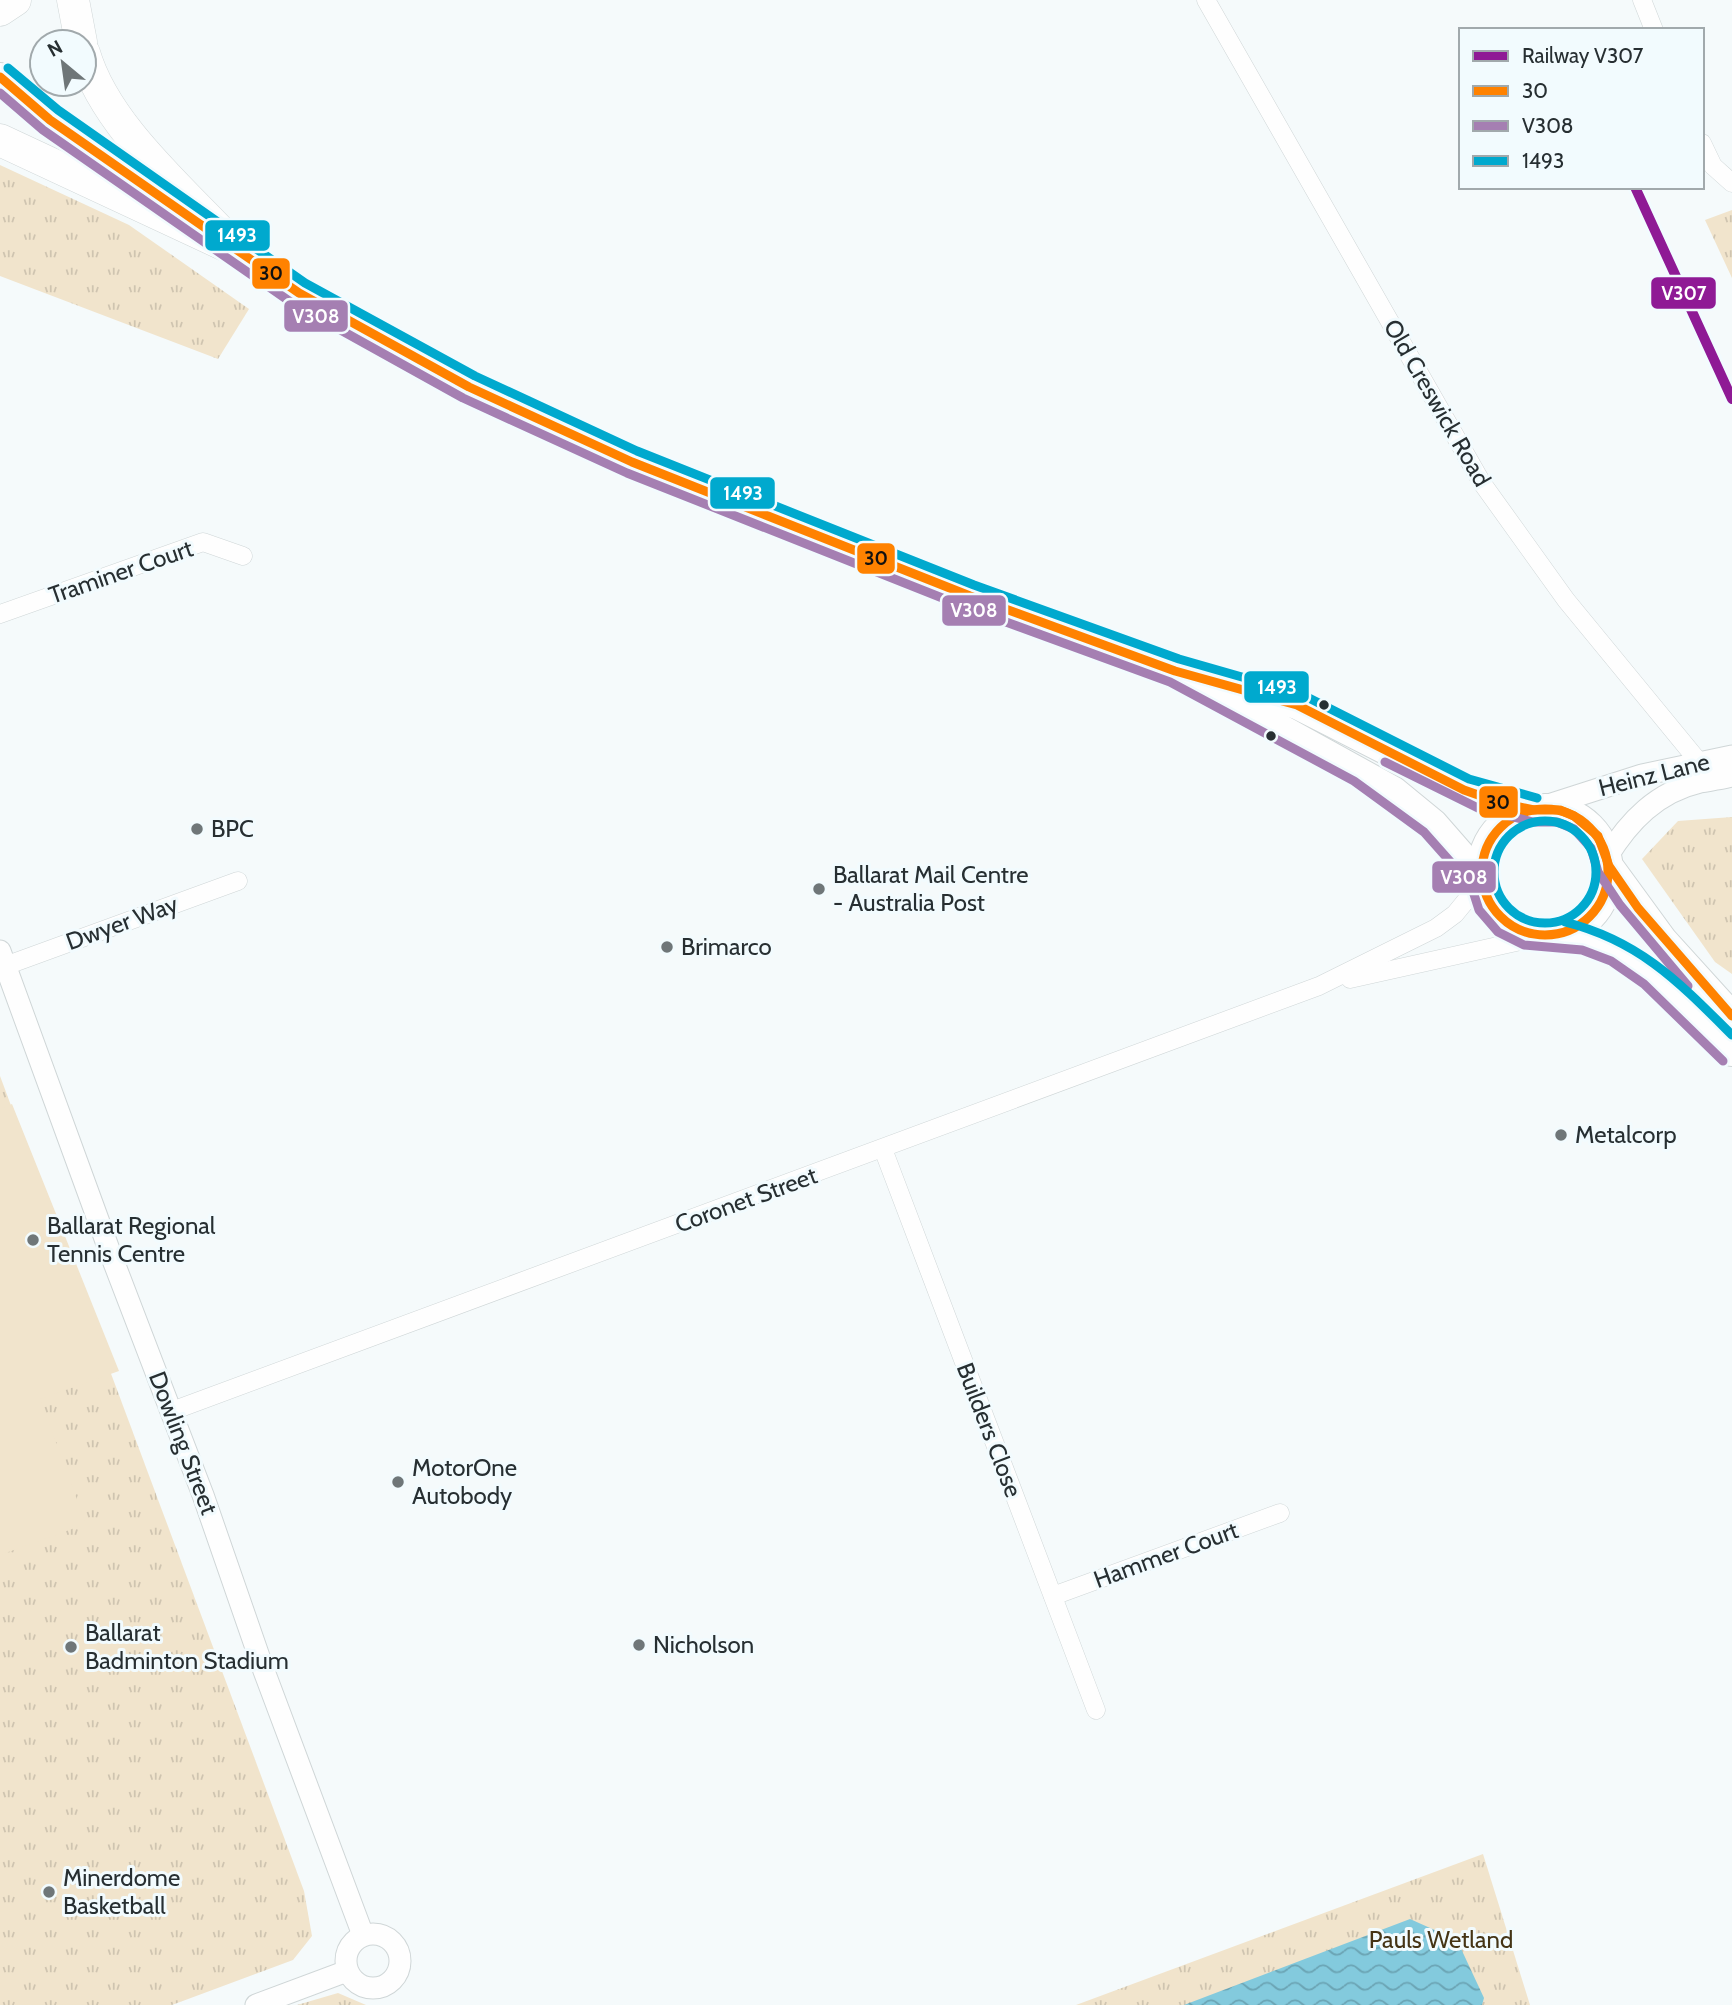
<svg xmlns="http://www.w3.org/2000/svg" width="1732" height="2005" viewBox="0 0 1732 2005" font-family="Cabin,sans-serif">
  <style>
    .grass { fill: url(#grass-tufts) }
    .pitch { fill: #f1e4cc }
    .water { fill: url(#water-waves) }
    .lines { fill: none; stroke-linecap: round; stroke-linejoin: round }
    .minor-casing { stroke: #cfd6d7; stroke-width: 19 }
    .tertiary-casing { stroke: #cfd6d7; stroke-width: 23 }
    .trunk-casing { stroke: #cfd6d7; stroke-width: 30 }
    .motorway-casing { stroke: #cfd6d7; stroke-width: 33 }
    .minor { stroke: #fefefe; stroke-width: 18 }
    .tertiary { stroke: #fefefe; stroke-width: 21 }
    .trunk { stroke: #fefefe; stroke-width: 28 }
    .motorway { stroke: #fefefe; stroke-width: 32 }
    .bus-1-casing { stroke: #f2fbfe; stroke-width: 14 }
    .bus-2-casing { stroke: #f2fbfe; stroke-width: 14 }
    .bus-3-casing { stroke: #f2fbfe; stroke-width: 14 }
    .bus-1 { stroke: #ff8200; stroke-width: 9 }
    .bus-2 { stroke: #a57fb2; stroke-width: 9 }
    .bus-3 { stroke: #00a9ce; stroke-width: 9 }
    .rail-1-casing { stroke: #f2fbfe; stroke-width: 16 }
    .rail-1 { stroke: #8f1a95; stroke-width: 10 }
    .bus-dot { fill: #272f32; stroke: #f2fbfe; stroke-width: 2.5 }
    .poi-dot { fill: #6f7678; stroke: #f2fbfe; stroke-width: 2.5 }
    .labels { text-anchor: middle; stroke-width: 6; stroke-linejoin: round; paint-order: stroke }
    .street-label { font-size: 24px; fill: #272f32; stroke: #f2fbfe }
    .poi-label { font-size: 24px; fill: #272f32; stroke: #f2fbfe; text-anchor: start }
    .park-label { font-size: 24px; fill: #453415; stroke: #f2fbfe }
    .line-badge { stroke: #f2fbfe; stroke-width: 2.5 }
    .badge-label { font-size: 19px; text-anchor: middle; font-weight: bold; fill: #fff }
    .pale-badge-label { font-size: 19px; text-anchor: middle; font-weight: bold; fill: #111 }
  </style>
  <defs>
    <pattern id="grass-tufts" width="24" height="20" patternUnits="userSpaceOnUse" patternTransform="scale(1.75)"><rect width="24" height="20" fill="#f1e4cc"/><path d="M3 7l-1-3M5 7V3M7 7l1-3M15 17l-1-3M17 17v-4M19 17l1-3" fill="none" stroke="#cfc4b0"/></pattern>
    <pattern id="water-waves" width="16" height="10" patternUnits="userSpaceOnUse" patternTransform="scale(1.75)"><rect width="16" height="10" fill="#83cadd"/><path d="M0 5q4-4 8 0t8 0" fill="none" stroke="#6ba4b4"/></pattern>
  </defs>
  <rect width="100%" height="100%" fill="#f5fafb"/>
  <g class="grass">
    <polygon points="0,165 129,225 249,309 218,359 0,276"/>
    <polygon points="1732,210 1732,278 1705,220"/>
    <polygon points="1732,817 1732,974 1715,962 1642,859 1678,821"/>
    <polygon points="0,1076 304,1891 312,1936 293,1960 172,2005 0,2005"/>
    <polygon points="1483,1854 1530,2005 1076,2005"/>
    <polygon points="338,1993 366,2005 297,2005"/>
  </g>
  <polygon class="pitch" points="12,1104 119,1371 40,1399 86,1524 0,1555 0,1109"/>
  <polygon class="water" points="1410,1919 1457,1940 1484,1998 1482,2005 1184,2005"/>
  <g class="lines">
    <g class="minor-casing">
      <g id="minor">
        <polyline points="1206,0 1482,483 1566,600 1699,762 1701,772"/>
        <polyline points="1642,0 1654,30"/>
        <polyline points="1702,143 1713,166 1732,183"/>
        <polyline points="0,614 203,542 243,556"/>
        <polyline points="5,966 238,881"/>
        <polyline points="1350,979 1543,936"/>
        <polyline points="883,1149 1096,1710"/>
        <polyline points="172,1411 1319,986 1436,928 1455,914 1482,881"/>
        <polyline points="1053,1596 1280,1513"/>
      </g>
    </g>
    <g class="tertiary-casing">
      <g id="tertiary">
        <polyline points="1536,809 1642,775 1732,756"/>
        <path d="M1607,857c22,-36 50,-65 93,-75 11,-2 21,-3 32,-6"/>
        <polyline points="0,951 111,1255 203,1495 264,1671 363,1935"/>
        <circle cx="373" cy="1961" r="27"/>
        <polyline points="256,2005 347,1971"/>
      </g>
    </g>
    <g class="trunk-casing">
      <g id="trunk">
        <polyline points="0,77 50,120 189,217"/>
        <polyline points="222,240 299,293 469,387 632,462 970,596 1175,671 1297,705 1464,790 1534,810"/>
        <polyline points="1215,692 1394,791 1433,823 1482,879"/>
        <circle cx="1545" cy="872" r="64"/>
        <polyline points="1609,866 1663,940 1732,1016"/>
        <path d="M1562,934c78,14 116,65 170,118"/>
      </g>
    </g>
    <g class="motorway-casing">
      <g id="motorway">
        <polyline points="73,0 81,42"/>
        <polyline points="0,10 15,0"/>
        <path d="M84,53c21,72 96,135 147,190"/>
        <polyline points="0,140 240,252"/>
      </g>
    </g>
    <use href="#minor" class="minor"/>
    <use href="#tertiary" class="tertiary"/>
    <use href="#trunk" class="trunk"/>
    <use href="#motorway" class="motorway"/>
    <g class="bus-1-casing">
      <g id="bus-1">
        <polyline points="0,77 50,120 299,293 469,387 632,462 970,596 1175,671 1297,705 1464,790 1501,803 1534,810 1560,810 1574,816 1598,836 1609,866 1638,908 1732,1016"/>
        <circle cx="1545" cy="872" r="63"/>
      </g>
    </g>
    <g class="bus-2-casing">
      <g id="bus-2">
        <polyline points="0,93 43,130 292,303 463,398 627,473 965,607 1170,682 1354,781 1424,832 1471,885 1479,910 1498,932 1524,945 1582,950 1611,961 1644,984 1723,1061"/>
        <polyline points="1385,762 1478,808 1533,822 1557,822 1574,829 1591,848 1598,872 1620,905 1688,986"/>
      </g>
    </g>
    <g class="bus-3-casing">
      <g id="bus-3">
        <polyline points="8,68 58,110 305,283 475,376 637,451 974,585 1179,659 1301,694 1469,779 1537,798"/>
        <circle cx="1545" cy="872" r="51"/>
        <path d="M1565,922c75,19 114,60 167,113"/>
      </g>
    </g>
    <use href="#bus-1" class="bus-1"/>
    <use href="#bus-2" class="bus-2"/>
    <use href="#bus-3" class="bus-3"/>
    <g class="rail-1-casing">
      <polyline id="rail-1" points="1635,187 1732,399"/>
    </g>
    <use href="#rail-1" class="rail-1"/>
  </g>
  <g class="bus-dot">
    <circle cx="1324" cy="705" r="6"/>
    <circle cx="1271" cy="736" r="6"/>
  </g>
  <g class="poi-dot">
    <circle cx="197" cy="829" r="7"/>
    <circle cx="819" cy="889" r="7"/>
    <circle cx="667" cy="947" r="7"/>
    <circle cx="1561" cy="1135" r="7"/>
    <circle cx="33" cy="1240" r="7"/>
    <circle cx="398" cy="1482" r="7"/>
    <circle cx="639" cy="1645" r="7"/>
    <circle cx="71" cy="1647" r="7"/>
    <circle cx="49" cy="1892" r="7"/>
  </g>
  <g class="labels">
    <g class="street-label">
      <text transform="translate(1437 403) rotate(60)" y="8">Old Creswick Road</text>
      <text transform="translate(121 572) rotate(-19)" y="8">Traminer Court</text>
      <text transform="translate(1654 775) rotate(-14)" y="8">Heinz Lane</text>
      <text transform="translate(122 923) rotate(-20)" y="8">Dwyer Way</text>
      <text transform="translate(746 1200) rotate(-20)" y="8">Coronet Street</text>
      <text transform="translate(989 1430) rotate(69)" y="8">Builders Close</text>
      <text transform="translate(183 1443) rotate(69)" y="8">Dowling Street</text>
      <text transform="translate(1166 1555) rotate(-20)" y="8">Hammer Court</text>
    </g>
    <g class="poi-label">
      <text x="211" y="837">BPC</text>
      <text x="833" y="883">Ballarat Mail Centre<tspan x="833" dy="28">- Australia Post</tspan></text>
      <text x="681" y="955">Brimarco</text>
      <text x="1575" y="1143">Metalcorp</text>
      <text x="47" y="1234">Ballarat Regional<tspan x="47" dy="28">Tennis Centre</tspan></text>
      <text x="412" y="1476">MotorOne<tspan x="412" dy="28">Autobody</tspan></text>
      <text x="85" y="1641">Ballarat<tspan x="85" dy="28">Badminton Stadium</tspan></text>
      <text x="653" y="1653">Nicholson</text>
      <text x="63" y="1886">Minerdome<tspan x="63" dy="28">Basketball</tspan></text>
    </g>
    <g class="park-label">
      <text x="1441" y="1948">Pauls Wetland</text>
    </g>
  </g>
  <g class="line-badge">
    <rect x="204" y="219" width="67" height="33" rx="7" fill="#00a9ce"/>
    <rect x="251" y="257" width="40" height="33" rx="7" fill="#ff8200"/>
    <rect x="1650" y="276" width="67" height="34" rx="7" fill="#8f1a95"/>
    <rect x="283" y="299" width="66" height="34" rx="7" fill="#a57fb2"/>
    <rect x="709" y="476" width="67" height="34" rx="7" fill="#00a9ce"/>
    <rect x="856" y="542" width="40" height="33" rx="7" fill="#ff8200"/>
    <rect x="941" y="594" width="66" height="33" rx="7" fill="#a57fb2"/>
    <rect x="1243" y="670" width="67" height="34" rx="7" fill="#00a9ce"/>
    <rect x="1478" y="785" width="41" height="34" rx="7" fill="#ff8200"/>
    <rect x="1431" y="860" width="66" height="34" rx="7" fill="#a57fb2"/>
  </g>
  <g class="badge-label">
    <text x="237" y="242">1493</text>
    <text x="1684" y="300">V307</text>
    <text x="316" y="323">V308</text>
    <text x="743" y="500">1493</text>
    <text x="974" y="617">V308</text>
    <text x="1277" y="694">1493</text>
    <text x="1464" y="884">V308</text>
  </g>
  <g class="pale-badge-label">
    <text x="271" y="280">30</text>
    <text x="876" y="565">30</text>
    <text x="1498" y="809">30</text>
  </g>
  <rect x="1459" y="28" width="245" height="161" fill="#f2fbfe" stroke="#a1a9ac" stroke-width="2"/>
  <rect x="1473" y="51" width="35" height="10" fill="#8f1a95" stroke="#a1a9ac" stroke-width="2"/>
  <text x="1522" y="63" font-size="21" fill="#272f32">Railway V307</text>
  <rect x="1473" y="86" width="35" height="10" fill="#ff8200" stroke="#a1a9ac" stroke-width="2"/>
  <text x="1522" y="98" font-size="21" fill="#272f32">30</text>
  <rect x="1473" y="121" width="35" height="10" fill="#a57fb2" stroke="#a1a9ac" stroke-width="2"/>
  <text x="1522" y="133" font-size="21" fill="#272f32">V308</text>
  <rect x="1473" y="156" width="35" height="10" fill="#00a9ce" stroke="#a1a9ac" stroke-width="2"/>
  <text x="1522" y="168" font-size="21" fill="#272f32">1493</text>
  <g transform="translate(63 63) rotate(331)"><circle r="33" fill="#f2fbfe" stroke="#a1a9ac" stroke-width="2"/>
  <path d="M0-5L12 26L0 18L-12 26Z" fill="#6f7678"/>
  <text y="-10" font-size="19" font-weight="bold" text-anchor="middle" fill="#272f32">N</text>
  </g>
</svg>
